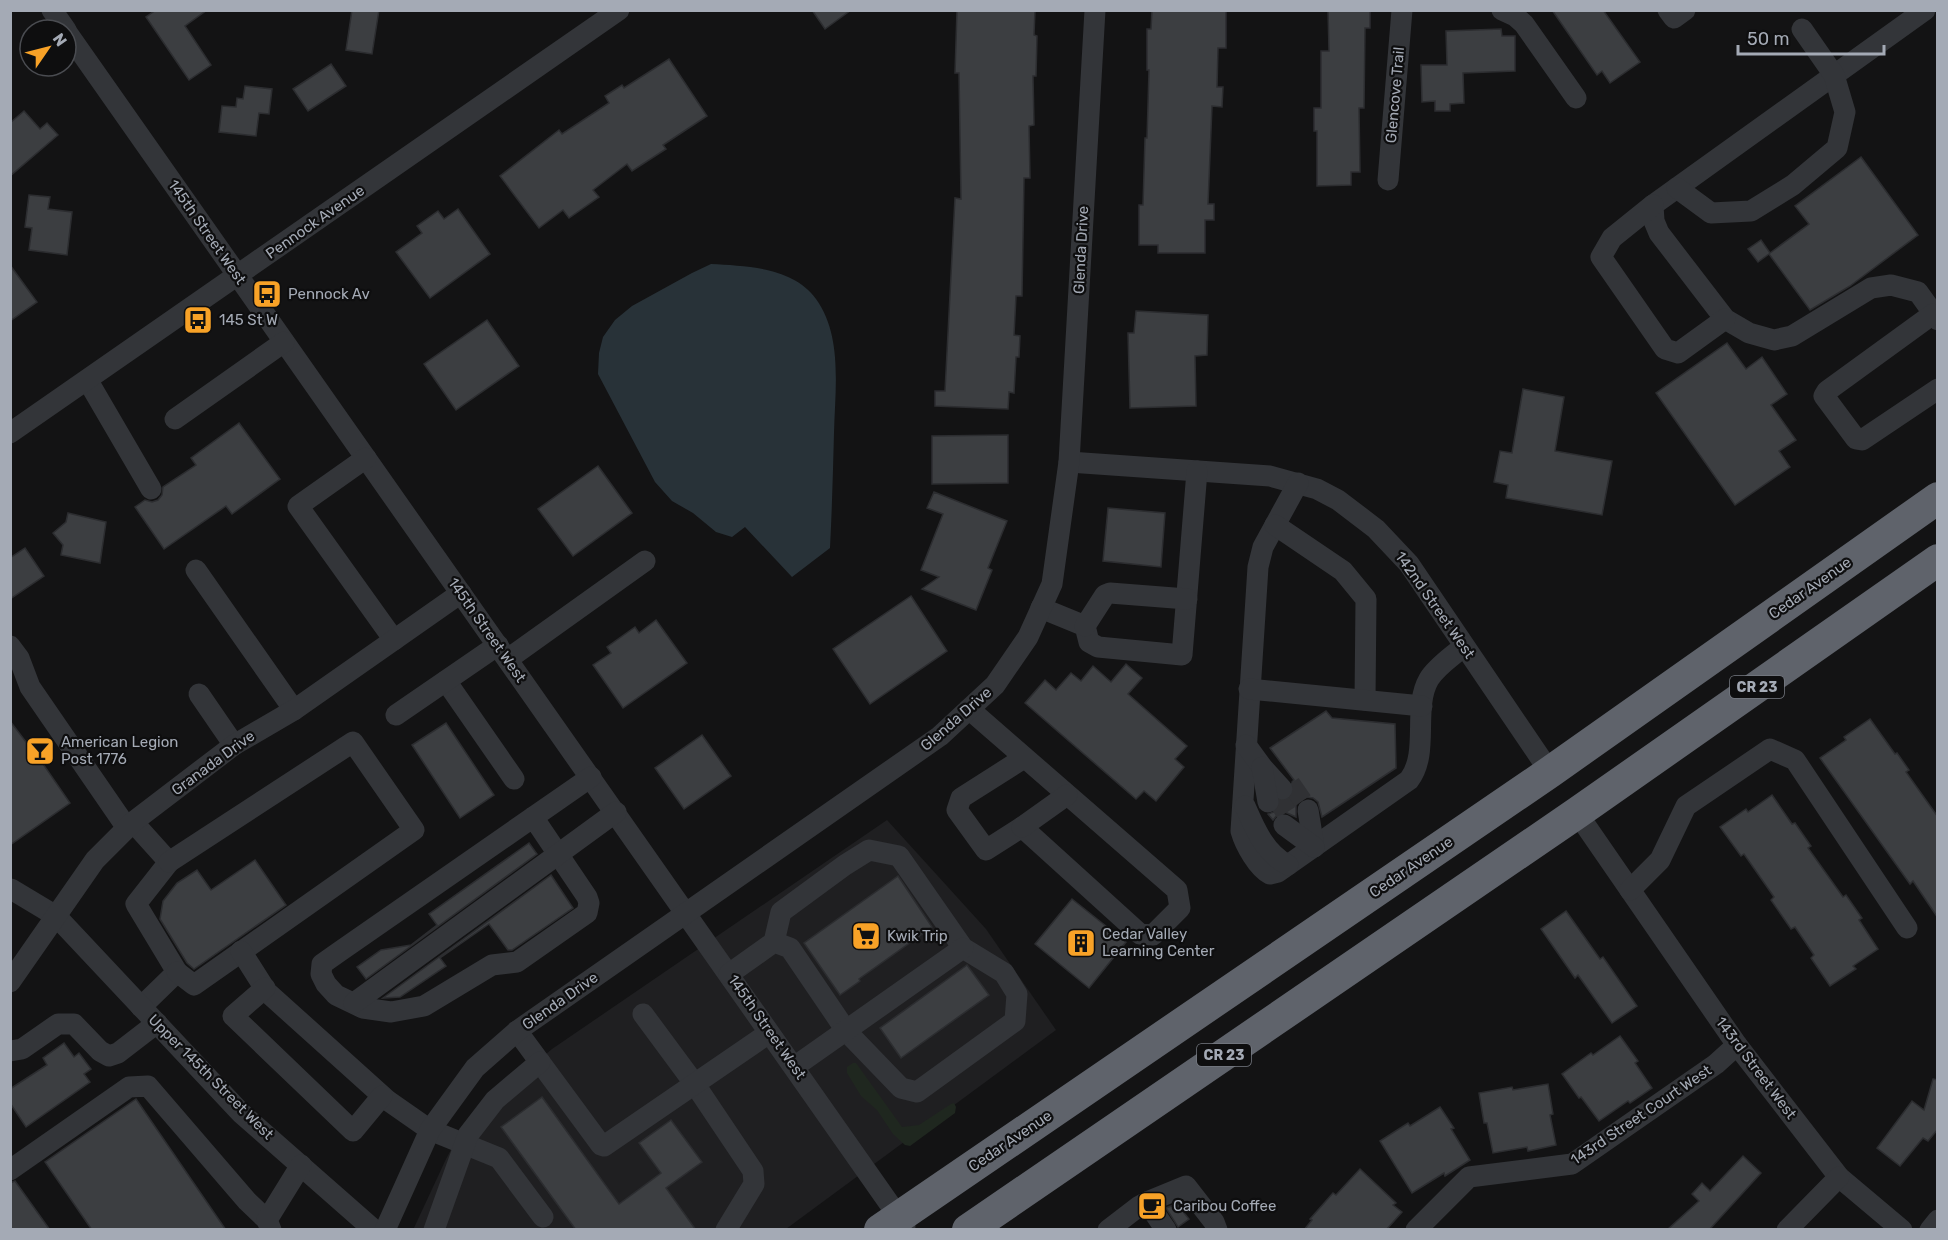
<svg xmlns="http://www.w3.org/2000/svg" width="1948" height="1240" viewBox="0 0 1948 1240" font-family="Rubik,sans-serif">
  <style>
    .built { fill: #1f1f21 }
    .green { fill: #1f271f }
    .water { fill: #283238 }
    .building { fill: #3c3e41; stroke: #2c2d30; stroke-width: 1.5 }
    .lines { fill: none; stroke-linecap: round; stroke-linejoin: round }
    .minor-tunnel { stroke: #303134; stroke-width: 21; stroke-dasharray: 21 10; stroke-linecap: butt }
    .minor { stroke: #333539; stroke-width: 21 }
    .highway { stroke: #5f636b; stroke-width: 32 }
    .labels { text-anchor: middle; stroke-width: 4.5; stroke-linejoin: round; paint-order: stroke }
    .shield { fill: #0e0e0f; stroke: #777b83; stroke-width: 1.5 }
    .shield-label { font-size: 14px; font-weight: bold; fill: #a4aab5 }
    .street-label { font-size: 15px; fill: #a4aab5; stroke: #0e0e0f }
    .poi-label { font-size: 15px; fill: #a4aab5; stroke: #0e0e0f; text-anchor: start }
  </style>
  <rect width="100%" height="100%" fill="#131314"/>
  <polygon class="built" points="887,820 986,929 1056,1030 786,1229 413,1230 446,1159 467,1120 552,1049"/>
  <polygon class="green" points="853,1063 856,1063 902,1127 919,1125 951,1104 954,1103 956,1107 955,1113 910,1146 905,1145 893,1134 877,1110 861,1096 847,1073 847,1067"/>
  <path class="water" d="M711,264c35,2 82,3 105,35 27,37 19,91 18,134 -1,38 -2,76 -4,115l-38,29 -47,-50 -13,10 -16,-5 -23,-19 -21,-12 -17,-19 -57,-108 1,-21 4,-16 12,-17 17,-14 60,-33z"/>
  <g class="building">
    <polygon points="156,10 207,10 185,26 211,65 189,80 146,17"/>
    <polygon points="352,10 379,10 372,54 346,50"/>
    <polygon points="812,10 851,10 825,29"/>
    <polygon points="957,10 1035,10 1034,35 1037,36 1036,76 1033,76 1034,125 1029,126 1030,178 1024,178 1022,296 1016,296 1014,335 1020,336 1019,357 1016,357 1014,393 1009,392 1008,409 935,406 935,391 945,391 955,198 961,199 959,73 955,73"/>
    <polygon points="1152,10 1226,10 1226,48 1218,48 1217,87 1223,87 1222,107 1212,106 1208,204 1214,204 1214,220 1205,220 1205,253 1158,253 1158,245 1139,245 1139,205 1143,205 1145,138 1147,138 1149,70 1147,70 1147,29 1151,29"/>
    <polygon points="1328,10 1370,10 1370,28 1365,28 1364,108 1359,108 1360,172 1351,172 1351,185 1317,186 1317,131 1314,131 1314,108 1321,108 1321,51 1329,51"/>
    <polygon points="1552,10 1603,10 1640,62 1610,83 1602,71 1597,75"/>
    <polygon points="1501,29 1502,36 1515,36 1515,71 1463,73 1464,103 1450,104 1450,111 1435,111 1435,101 1422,102 1421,65 1447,65 1446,31"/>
    <polygon points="669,59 707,116 663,145 666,149 632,171 627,164 593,190 599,197 569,218 563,210 539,228 500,176 559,130 562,134 609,103 605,96 622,85 624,88"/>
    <polygon points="331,64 346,86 308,111 293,89"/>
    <polygon points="245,86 272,89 269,114 259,113 256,136 219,132 222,106 236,107 237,98 243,99"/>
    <polygon points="24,111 40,129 47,123 58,135 10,176 10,123"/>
    <polygon points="1861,157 1918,235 1850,286 1810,310 1769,254 1758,262 1748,249 1761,240 1770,253 1809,224 1795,206"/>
    <polygon points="29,195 50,197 48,209 72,212 67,255 29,250 32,228 25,227"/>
    <polygon points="458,209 490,254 430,298 396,252 422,233 417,226 438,211 444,219"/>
    <polygon points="10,265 37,302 10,321"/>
    <polygon points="1136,311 1208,315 1207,355 1195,356 1196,406 1130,408 1128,333 1134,333"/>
    <polygon points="487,320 519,366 456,410 424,364"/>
    <polygon points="1727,343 1746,369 1762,357 1787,394 1771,405 1796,440 1779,451 1790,467 1735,505 1656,393"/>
    <polygon points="1523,389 1564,397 1555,451 1612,461 1602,515 1506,498 1508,485 1494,482 1500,451 1512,453"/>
    <polygon points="239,423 280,479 232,514 226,506 164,549 135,507 145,500 152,502 158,500 162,495 163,487 196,465 191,458"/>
    <polygon points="1008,435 1008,483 932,484 932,436"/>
    <polygon points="598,466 632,513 573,556 538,509"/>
    <polygon points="934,492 1007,521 988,568 992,570 976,610 922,589 939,577 921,570 943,514 927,508"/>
    <polygon points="1108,508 1165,513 1161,567 1103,561"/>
    <polygon points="68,513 106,522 100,563 61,555 63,545 53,533 66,522"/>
    <polygon points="25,548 44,576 10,599 10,558"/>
    <polygon points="911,596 947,651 870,704 833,649"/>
    <polygon points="656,620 687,663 623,708 593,665 611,653 607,647 635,627 639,633"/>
    <polygon points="1126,664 1142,678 1128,694 1187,746 1175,759 1184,767 1156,801 1144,791 1136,799 1025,703 1045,680 1056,690 1071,673 1081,681 1093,666 1111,682"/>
    <polygon points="1326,711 1332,718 1395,724 1396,768 1322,817 1318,802 1313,798 1307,797 1300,800 1296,805 1296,817 1285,812 1278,814 1273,820 1268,814 1277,811 1281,801 1291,798 1294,792 1292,782 1294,780 1270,748"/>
    <polygon points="1870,719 1895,754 1897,753 1909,770 1906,772 1938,817 1938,918 1913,881 1910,884 1820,758 1846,740 1844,737"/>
    <polygon points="10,721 29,746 34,742 47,761 43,764 70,803 10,845"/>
    <polygon points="446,723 494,795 460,818 412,745"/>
    <polygon points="702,735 731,776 684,809 655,768"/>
    <polygon points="1772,795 1792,824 1795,823 1811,846 1808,848 1843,897 1846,895 1862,918 1859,920 1878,949 1853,966 1856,969 1830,986 1811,958 1814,955 1795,927 1791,929 1771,900 1774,897 1744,854 1741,856 1720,827 1746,809 1748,812"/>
    <polygon points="529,843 537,854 366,979 357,967 381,950 411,945 437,925 429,914"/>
    <polygon points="255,860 286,905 194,969 187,963 160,919 163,901 177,883 197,870 211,890"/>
    <polygon points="551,875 573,908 512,950 508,950 489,924 440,958 446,966 400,997 383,998"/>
    <polygon points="898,876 932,927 859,979 860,981 840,995 804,943"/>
    <polygon points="1072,899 1126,942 1089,988 1035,944"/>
    <polygon points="1566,911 1600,959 1603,957 1637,1006 1612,1023 1578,975 1575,978 1541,929"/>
    <polygon points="967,965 989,995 901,1058 880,1028"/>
    <polygon points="1620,1036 1638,1061 1635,1063 1652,1088 1630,1103 1628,1101 1599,1121 1581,1097 1579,1098 1562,1074 1591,1053 1593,1055"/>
    <polygon points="64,1043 74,1057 79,1053 91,1069 84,1074 90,1082 26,1127 10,1103 10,1089 47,1065 43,1058"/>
    <polygon points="1933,1079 1938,1080 1938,1129 1928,1141 1923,1138 1900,1166 1877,1148 1912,1101 1924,1110"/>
    <polygon points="1548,1084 1553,1114 1550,1115 1556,1145 1528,1151 1527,1147 1493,1153 1487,1123 1484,1123 1479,1093 1512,1087 1513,1090"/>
    <polygon points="542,1097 619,1204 661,1173 639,1143 671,1120 702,1162 666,1188 696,1230 576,1230 501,1127"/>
    <polygon points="136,1099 226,1230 92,1230 45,1162"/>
    <polygon points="1440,1107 1454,1128 1451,1129 1470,1160 1445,1176 1444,1173 1412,1193 1380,1141 1408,1123 1410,1126"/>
    <polygon points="1743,1156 1761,1173 1709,1230 1667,1230 1699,1201 1692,1194 1702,1183 1710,1191"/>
    <polygon points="1360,1169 1396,1203 1393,1205 1402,1212 1386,1230 1304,1230 1312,1220 1310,1219 1333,1193 1336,1195"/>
    <polygon points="15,1181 50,1230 10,1230 10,1183"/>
    <polygon points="1177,1204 1189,1219 1178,1227 1166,1208"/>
  </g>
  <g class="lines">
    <g class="minor-tunnel">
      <polyline points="1290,784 1308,810"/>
      <polyline points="1275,795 1291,820"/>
    </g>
    <g class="minor">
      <polyline points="52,10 66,30"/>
      <polyline points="1502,10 1515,16 1524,24 1576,98"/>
      <polyline points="1668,10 1674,18 1685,10"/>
      <polyline points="1925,10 1653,205 1654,221 1659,233 1725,319 1749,333 1774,340 1792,336 1871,288 1891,285 1918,292 1938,320"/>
      <polyline points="66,31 905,1226"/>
      <polyline points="1388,180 1402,10"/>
      <polyline points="1677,188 1711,213 1751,211 1793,185 1837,148 1845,112 1834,75 1802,29"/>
      <polyline points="1653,205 1612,238 1601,257 1665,349 1678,353 1725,319"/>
      <polyline points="1933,314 1827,391 1824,396 1856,439 1862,440 1938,389"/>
      <polyline points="88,381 151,489"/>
      <polyline points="175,419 284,342"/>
      <polyline points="10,433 619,10"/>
      <polyline points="366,458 298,506 394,640"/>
      <polyline points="1069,462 1270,476 1317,489 1338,500 1376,529 1409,564 1550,772"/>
      <path d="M1298,483l-35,64 -5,20 -17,264c4,14 17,37 29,43l8,-2 131,-92c21,-27 3,-72 20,-101 8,-13 24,-23 35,-33"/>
      <polyline points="1275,525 1343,571 1366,599 1365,700"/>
      <polyline points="196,570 294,710"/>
      <polyline points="1041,608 1085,626 1089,642 1098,647 1182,655 1197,471"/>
      <polyline points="1085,626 1105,595 1110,593 1187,599"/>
      <polyline points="10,646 19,658 30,687 127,828"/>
      <polyline points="508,659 645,561"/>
      <polyline points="446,681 514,779"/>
      <polyline points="1249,689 1422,706"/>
      <polyline points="199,694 234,745"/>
      <polyline points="969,709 1177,890 1180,908 1153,935 1140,934 1022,827 986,850 957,810 961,798 1024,758"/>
      <polyline points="396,715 498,645"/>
      <polyline points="1246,745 1262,767 1282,789"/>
      <polyline points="1262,767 1268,802"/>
      <path d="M1245,806c10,23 20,47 43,59"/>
      <polyline points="1308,810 1314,847"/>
      <polyline points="1577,813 1737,1045 1839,1177 1902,1230"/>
      <polyline points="533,817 587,897 589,903 587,913 517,962 492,965 424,1006 391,1012 363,1008 336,995 326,984 321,974 322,964 339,952 591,777"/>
      <polyline points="133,822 169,862 136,904 177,972 141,1007"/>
      <polyline points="1284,825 1314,847"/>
      <polyline points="1022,827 1067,795"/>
      <polyline points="169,862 353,742 414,830 194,985 177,972"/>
      <polyline points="11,889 56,916 241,1113 374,1230"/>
      <polyline points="1630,890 1660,860 1686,806 1770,749 1795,760 1907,928"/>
      <polyline points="241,951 267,992 387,1100 430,1130 499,1158 543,1217"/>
      <polyline points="729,974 774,942 781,912 845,865 869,850 899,856 963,948 1004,973 1017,994 1015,1021 917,1092 901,1088 847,1032 790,948 774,942"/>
      <polyline points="10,982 95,860 133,822 234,745 294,710 461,593"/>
      <polyline points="265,988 233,1016 353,1131 382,1096"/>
      <polyline points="354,1003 616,812"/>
      <polyline points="643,1014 694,1083 753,1171 754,1184 726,1230"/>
      <polyline points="517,1031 601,1145 604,1146 769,1033"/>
      <polyline points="10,1051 22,1049 58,1024 74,1024 100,1051 109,1056 118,1053 157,1023"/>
      <polyline points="794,1067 963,948"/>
      <polyline points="10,1170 129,1087 148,1086 247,1201 267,1220"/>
      <polyline points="271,1230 267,1220 301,1165"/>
      <polyline points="385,1230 430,1130 475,1068 517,1031 940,736 995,685 1028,637 1052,584 1069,462 1095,10"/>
      <polyline points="434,1230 468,1135 495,1100 540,1062"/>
      <polyline points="1108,1230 1138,1207 1147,1202"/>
      <polyline points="1166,1230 1147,1202 1186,1186 1214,1222 1217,1230"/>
      <polyline points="1416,1230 1469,1177 1572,1164 1716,1064 1737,1045"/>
      <polyline points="1787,1230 1839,1177"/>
      <polyline points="1930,1230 1938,1220"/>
    </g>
    <g class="highway">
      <polyline points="880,1230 1550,772 1938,498"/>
      <polyline points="968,1230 1577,813 1938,560"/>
    </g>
  </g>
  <defs>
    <g id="bus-square" transform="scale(1.5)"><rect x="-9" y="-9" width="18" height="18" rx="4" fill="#f8a227" stroke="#0e0e0f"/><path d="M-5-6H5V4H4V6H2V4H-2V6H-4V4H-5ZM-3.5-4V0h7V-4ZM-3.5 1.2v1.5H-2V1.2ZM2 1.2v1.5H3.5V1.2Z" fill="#111"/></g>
    <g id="bar-square" transform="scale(1.5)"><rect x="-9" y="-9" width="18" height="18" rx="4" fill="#f8a227" stroke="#0e0e0f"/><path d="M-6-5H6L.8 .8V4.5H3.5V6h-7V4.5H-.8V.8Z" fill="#111"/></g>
    <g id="supermarket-square" transform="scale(1.5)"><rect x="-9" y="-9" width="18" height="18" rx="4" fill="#f8a227" stroke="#0e0e0f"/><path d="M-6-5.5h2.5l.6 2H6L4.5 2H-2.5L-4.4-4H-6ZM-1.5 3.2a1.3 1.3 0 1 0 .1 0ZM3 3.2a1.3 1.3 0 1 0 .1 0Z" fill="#111"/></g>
    <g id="building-square" transform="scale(1.5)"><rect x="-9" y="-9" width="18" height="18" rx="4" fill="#f8a227" stroke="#0e0e0f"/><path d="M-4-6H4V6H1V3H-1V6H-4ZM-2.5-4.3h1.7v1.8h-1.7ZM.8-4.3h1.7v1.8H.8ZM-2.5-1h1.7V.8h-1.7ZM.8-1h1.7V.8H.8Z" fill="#111"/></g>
    <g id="cafe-square" transform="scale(1.5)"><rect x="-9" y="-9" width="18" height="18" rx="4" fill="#f8a227" stroke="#0e0e0f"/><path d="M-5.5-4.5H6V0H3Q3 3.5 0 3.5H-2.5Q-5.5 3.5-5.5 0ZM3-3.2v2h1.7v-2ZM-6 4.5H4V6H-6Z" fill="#111"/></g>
  </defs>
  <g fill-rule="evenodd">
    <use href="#bus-square" x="267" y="294"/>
    <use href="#bus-square" x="198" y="320"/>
    <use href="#bar-square" x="40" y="751"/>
    <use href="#supermarket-square" x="866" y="936"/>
    <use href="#building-square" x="1081" y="943"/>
    <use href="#cafe-square" x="1152" y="1206"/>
  </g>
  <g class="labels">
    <g class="shield">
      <rect x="1730" y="676" width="54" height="22" rx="4.5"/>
      <rect x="1197" y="1044" width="54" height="22" rx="4.5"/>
    </g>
    <g class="shield-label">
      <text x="1757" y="692">CR 23</text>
      <text x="1224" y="1060">CR 23</text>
    </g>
    <g class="street-label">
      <text transform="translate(1395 95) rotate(-85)" y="5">Glencove Trail</text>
      <text transform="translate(315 222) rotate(-35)" y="5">Pennock Avenue</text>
      <text transform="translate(207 232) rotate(55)" y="5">145th Street West</text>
      <text transform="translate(1081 250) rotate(-87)" y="5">Glenda Drive</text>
      <text transform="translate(1810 588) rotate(-35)" y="5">Cedar Avenue</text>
      <text transform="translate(1435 605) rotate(55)" y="5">142nd Street West</text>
      <text transform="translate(487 630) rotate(55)" y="5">145th Street West</text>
      <text transform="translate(956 719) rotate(-41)" y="5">Glenda Drive</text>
      <text transform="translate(213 763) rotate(-36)" y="5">Granada Drive</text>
      <text transform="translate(1411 867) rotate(-34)" y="5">Cedar Avenue</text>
      <text transform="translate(560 1001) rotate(-35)" y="5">Glenda Drive</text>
      <text transform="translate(767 1027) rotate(55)" y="5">145th Street West</text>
      <text transform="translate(1756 1068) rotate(53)" y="5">143rd Street West</text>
      <text transform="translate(211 1077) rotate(45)" y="5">Upper 145th Street West</text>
      <text transform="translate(1641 1115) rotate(-34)" y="5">143rd Street Court West</text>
      <text transform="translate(1010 1141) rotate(-34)" y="5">Cedar Avenue</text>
    </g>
    <g class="poi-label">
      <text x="288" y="299">Pennock Av</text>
      <text x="219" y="325">145 St W</text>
      <text x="61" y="747">American Legion<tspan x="61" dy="17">Post 1776</tspan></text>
      <text x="1102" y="939">Cedar Valley<tspan x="1102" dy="17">Learning Center</tspan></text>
      <text x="887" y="941">Kwik Trip</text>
      <text x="1173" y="1211">Caribou Coffee</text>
    </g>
  </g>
  <rect width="1948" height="1240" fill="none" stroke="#a4aab5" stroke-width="24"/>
  <g transform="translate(48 48) rotate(55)"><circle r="28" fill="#0e0e0f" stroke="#4a4c51" stroke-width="1.5"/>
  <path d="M0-4.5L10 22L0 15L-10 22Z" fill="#f8a227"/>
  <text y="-9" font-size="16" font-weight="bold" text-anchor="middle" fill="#a4aab5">N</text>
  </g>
  <path d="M1738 45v9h146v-9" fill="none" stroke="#a4aab5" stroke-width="3"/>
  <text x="1747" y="45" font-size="18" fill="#a4aab5" stroke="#0e0e0f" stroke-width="4.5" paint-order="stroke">50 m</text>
</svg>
